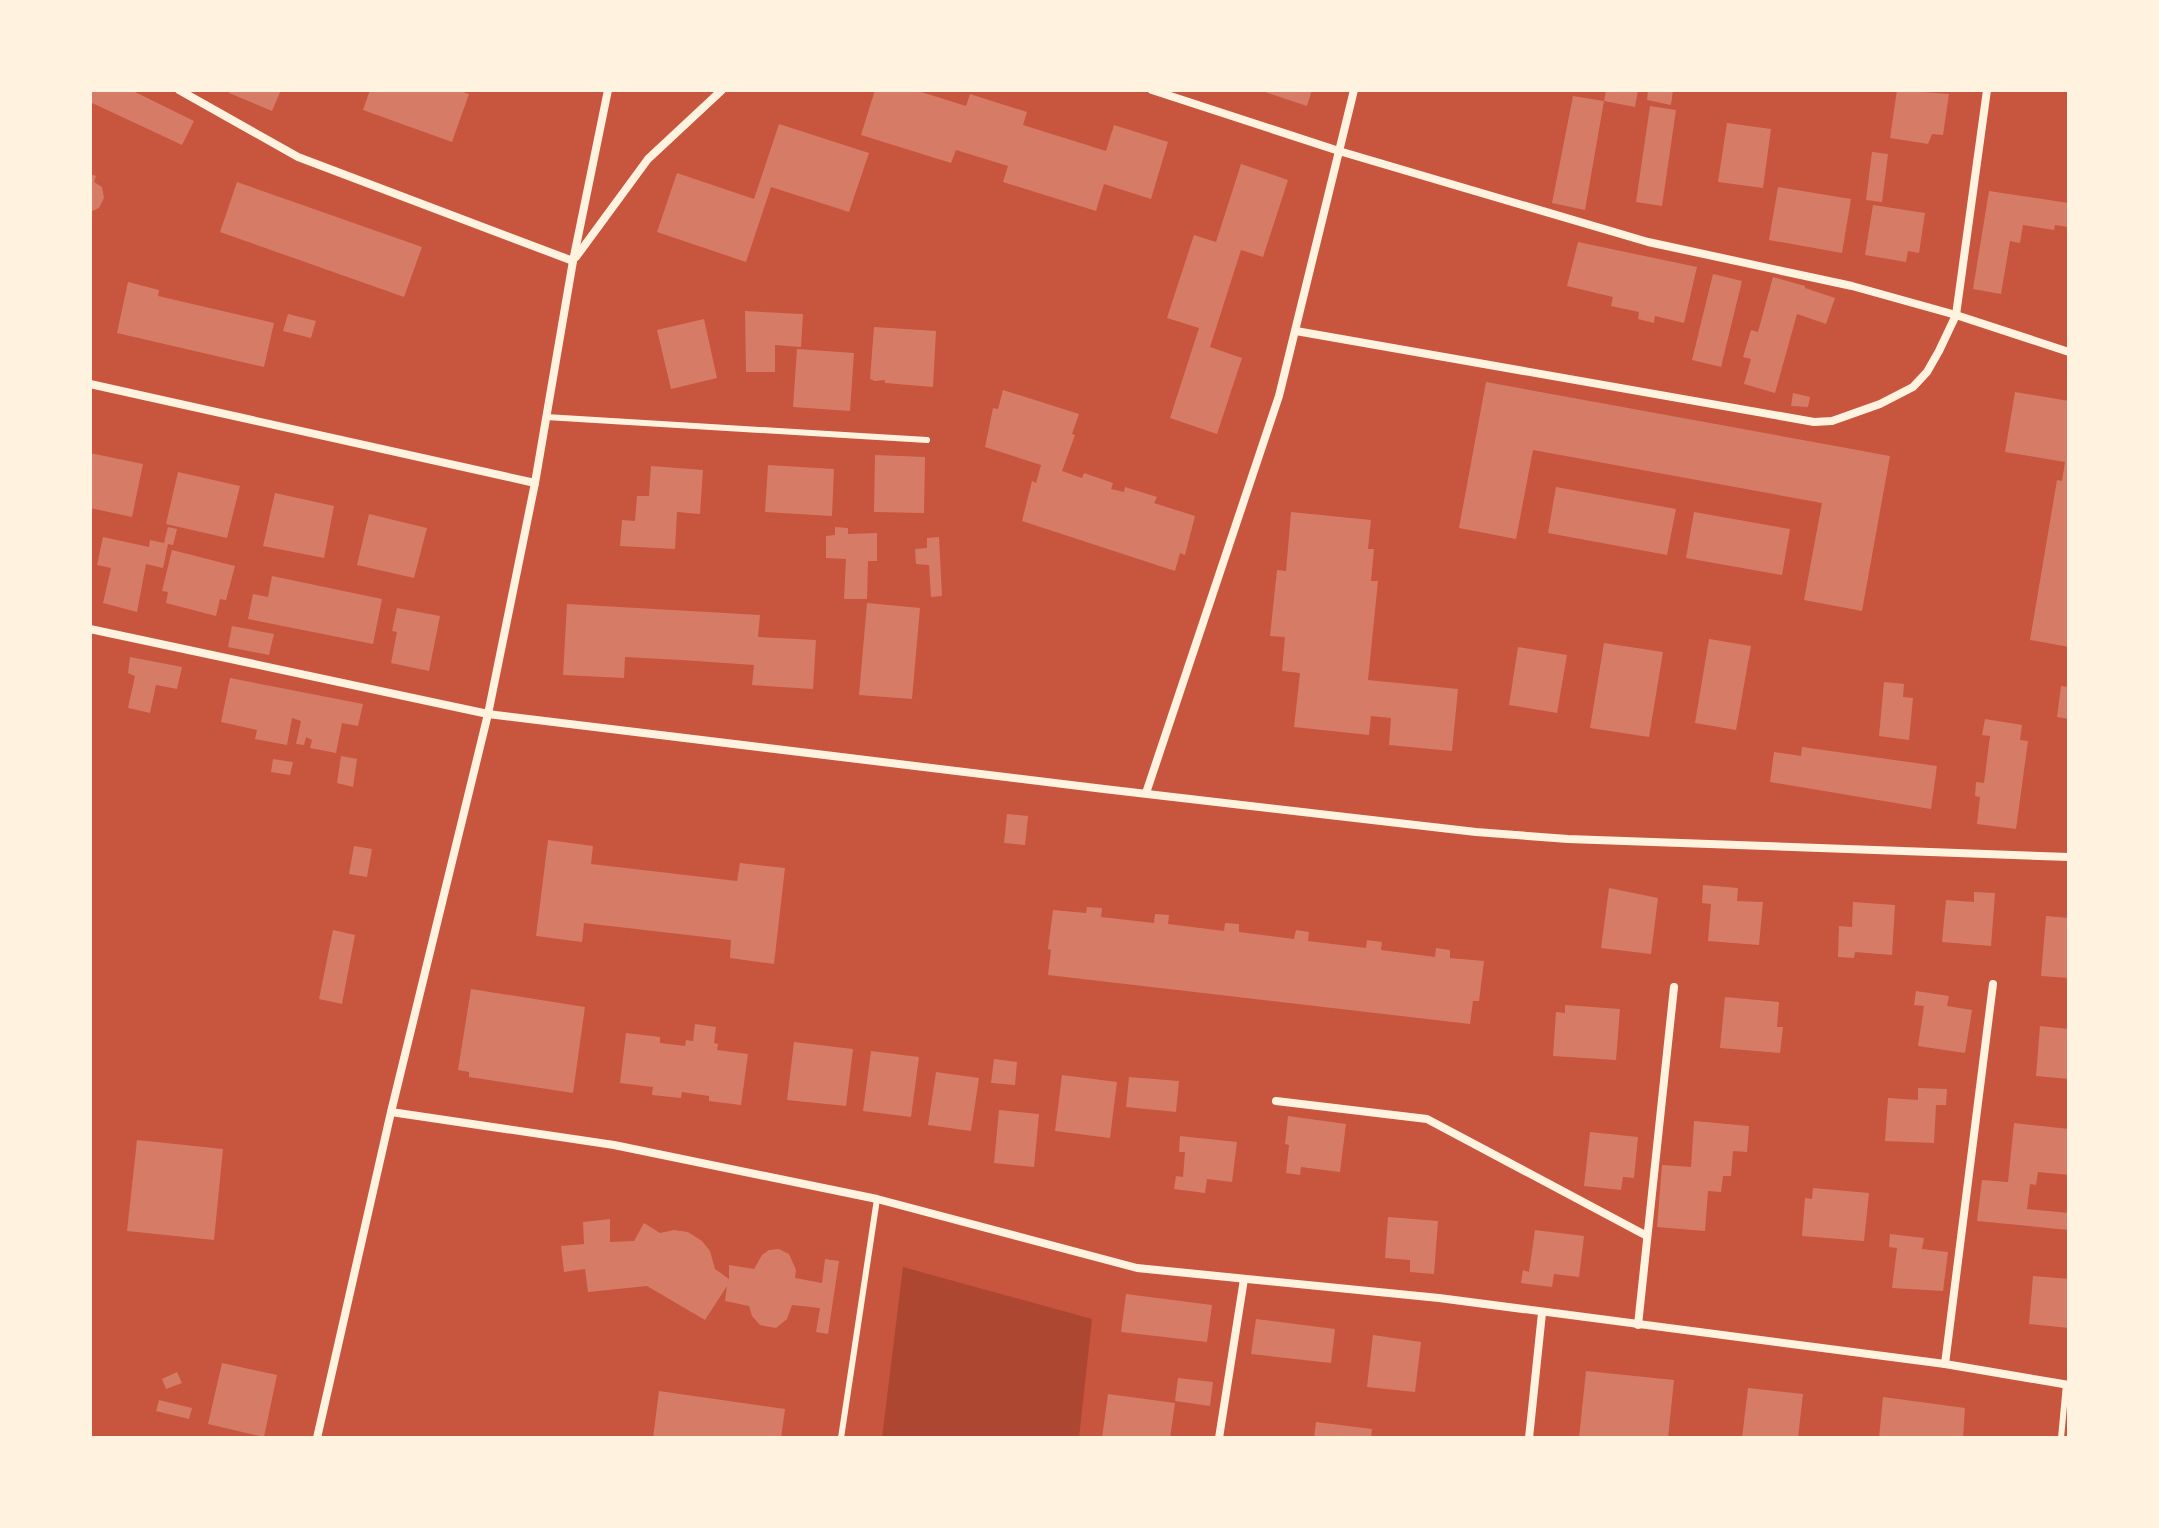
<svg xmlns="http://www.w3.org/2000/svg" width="2159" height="1528" viewBox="0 0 2159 1528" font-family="'IBM Plex Sans',sans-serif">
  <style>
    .green { fill: #ae4732 }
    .building { fill: #d67c66 }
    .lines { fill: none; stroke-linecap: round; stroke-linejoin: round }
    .service { stroke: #fff3e0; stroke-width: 6 }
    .minor { stroke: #fff3e0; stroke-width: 8 }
  </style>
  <rect width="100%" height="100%" fill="#c8553d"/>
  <polygon class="green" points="903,1267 1092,1319 1079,1438 882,1438"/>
  <g class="building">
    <polygon points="90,90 131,90 194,121 182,145 90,102"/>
    <polygon points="230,90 281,90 272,111 229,93"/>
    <polygon points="370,90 457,90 469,94 452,142 363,110"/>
    <polygon points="875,90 915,90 966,106 970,94 1027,112 1023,125 1106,151 1114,125 1168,142 1151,199 1104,184 1096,211 1003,182 1008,166 956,150 951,163 861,135"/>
    <polygon points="1259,90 1312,90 1307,106"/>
    <polygon points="1606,90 1638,90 1635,107 1604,101"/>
    <polygon points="1648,90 1673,90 1671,105 1647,100"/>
    <polygon points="1897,90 1949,94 1943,135 1932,134 1928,144 1890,138"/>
    <polygon points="1573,96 1604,101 1585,210 1552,203"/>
    <polygon points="1650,106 1676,110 1662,206 1636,202"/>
    <polygon points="1727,123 1771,129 1763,188 1718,182"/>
    <polygon points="779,124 869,153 849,212 771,187 746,262 657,232 677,173 754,199"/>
    <polygon points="1872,152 1888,154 1882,202 1866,200"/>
    <polygon points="1241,164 1288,180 1263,257 1241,250 1210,347 1242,358 1217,434 1170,418 1199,328 1167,318 1194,235 1216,242"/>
    <polygon points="90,174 96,176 94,182 102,187 104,198 99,208 90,212"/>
    <polygon points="237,182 422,247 404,297 220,232"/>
    <polygon points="1778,187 1851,199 1842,253 1769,240"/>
    <polygon points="1989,191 2069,203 2069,227 2055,225 2054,230 2023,225 2020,243 2010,241 2001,294 1973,289"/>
    <polygon points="1873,205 1925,213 1919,253 1908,251 1906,262 1865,255"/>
    <polygon points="1578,242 1697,267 1684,323 1655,316 1654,323 1638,319 1639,312 1611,306 1613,297 1567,286"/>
    <polygon points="1713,274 1742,281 1721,367 1692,360"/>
    <polygon points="1773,277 1805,286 1805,288 1835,298 1826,324 1797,314 1775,393 1744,384 1751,359 1743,357 1751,330 1758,332"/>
    <polygon points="128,282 159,290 158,296 274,323 264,367 117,333"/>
    <polygon points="745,311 803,314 801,347 775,345 775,372 746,372"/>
    <polygon points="288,314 316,321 311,338 283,331"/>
    <polygon points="704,319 717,378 671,389 657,330"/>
    <polygon points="874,327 936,331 933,387 885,383 885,380 875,381 870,379"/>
    <polygon points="797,349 854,353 850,411 793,407"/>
    <polygon points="1486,382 1890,456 1862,611 1804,600 1822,503 1533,450 1516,539 1459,528"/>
    <polygon points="1003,390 1079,414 1072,434 1075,435 1062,471 1082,478 1084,473 1113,483 1111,489 1124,492 1125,487 1157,497 1154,503 1195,516 1185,555 1180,553 1175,571 1022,521 1032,481 1036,483 1041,465 985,447 993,408 998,409"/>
    <polygon points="2015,392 2069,401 2069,647 2030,640 2057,480 2062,481 2065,462 2005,452"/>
    <polygon points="1793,393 1810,397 1808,407 1791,406"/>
    <polygon points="90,453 143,464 132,517 90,508"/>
    <polygon points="875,455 925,457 924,513 874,512"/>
    <polygon points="768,465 834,469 832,516 765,512"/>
    <polygon points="651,466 703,470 700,514 677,512 675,549 620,546 622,520 635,521 637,496 649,496"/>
    <polygon points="178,472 240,486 227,538 166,524"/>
    <polygon points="1556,487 1676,509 1667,555 1548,533"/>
    <polygon points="275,493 334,506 324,558 263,546"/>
    <polygon points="1291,512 1371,520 1368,549 1374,549 1371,581 1378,581 1368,680 1458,689 1452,751 1389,745 1391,718 1371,716 1369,735 1294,727 1300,673 1282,671 1285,637 1270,636 1277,570 1286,571"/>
    <polygon points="1694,512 1790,529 1782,575 1686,558"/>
    <polygon points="369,514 427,528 414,578 357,565"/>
    <polygon points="168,527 177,529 173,545 168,544 163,568 146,564 137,612 103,603 111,568 97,565 103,537 149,547 150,540 164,543"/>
    <polygon points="835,527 848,528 848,534 877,533 877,561 868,561 867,599 844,599 846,559 826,558 826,536 835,535"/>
    <polygon points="939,537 942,596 931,597 929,565 916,564 915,549 927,548 927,538"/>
    <polygon points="172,550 235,566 226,600 220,599 216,616 166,603 168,592 162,591"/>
    <polygon points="272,576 382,599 373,644 248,619 253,594 268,597"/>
    <polygon points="867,603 920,608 912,699 859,695"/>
    <polygon points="567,604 760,615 758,637 816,640 813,689 752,685 754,665 682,660 625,657 624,678 563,675"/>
    <polygon points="397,608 440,616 429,671 391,663 397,632 392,631"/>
    <polygon points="232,626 274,634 269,655 228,647"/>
    <polygon points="1709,639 1751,646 1736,730 1695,723"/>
    <polygon points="1604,643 1663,652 1649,737 1590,728"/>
    <polygon points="1518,647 1567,655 1557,713 1509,705"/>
    <polygon points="130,657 182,667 177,689 156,685 150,713 128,708 135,676 128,673"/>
    <polygon points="230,678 363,704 358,726 342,723 336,753 310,748 312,740 306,737 304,745 296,744 301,721 292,718 287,745 255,739 257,730 221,722"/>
    <polygon points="1884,682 1904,684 1903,697 1913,698 1909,740 1879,736"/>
    <polygon points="2061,686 2069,687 2069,719 2057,717"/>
    <polygon points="1985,719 2022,725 2020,740 2028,741 2016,829 1977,824 1980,797 1975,796 1976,782 1984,783 1990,736 1982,735"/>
    <polygon points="1802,747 1937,766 1931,809 1770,782 1774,752 1801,756"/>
    <polygon points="341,756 357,759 353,787 337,783"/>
    <polygon points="273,759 293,762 290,775 271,772"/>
    <polygon points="1007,814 1028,816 1025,845 1004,843"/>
    <polygon points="548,840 593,846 591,864 737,881 740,863 785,868 774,964 730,958 731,940 584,923 582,942 536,936"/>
    <polygon points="354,846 372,849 367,877 349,874"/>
    <polygon points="1703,885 1738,888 1737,901 1763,902 1759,945 1708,941 1711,904 1702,903"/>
    <polygon points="1609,888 1658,898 1651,954 1601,948"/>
    <polygon points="1974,892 1995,893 1991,946 1942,942 1946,900 1974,902"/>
    <polygon points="1853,902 1895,905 1892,955 1855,952 1854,958 1838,957 1839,926 1852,927"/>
    <polygon points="1087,907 1102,908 1101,917 1154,923 1155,914 1169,915 1168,924 1224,931 1225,923 1239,924 1239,932 1294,939 1296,930 1309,932 1308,941 1366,948 1367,940 1382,942 1381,950 1435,957 1436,948 1450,950 1450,958 1484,961 1479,1001 1473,1001 1470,1024 1048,975 1051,950 1048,949 1053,910 1086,913"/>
    <polygon points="2046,916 2069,918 2069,978 2041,976"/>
    <polygon points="333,930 355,935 342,1004 319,999"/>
    <polygon points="471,989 585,1007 573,1093 469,1077 469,1072 458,1070"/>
    <polygon points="1916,991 1949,996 1947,1006 1972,1010 1965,1053 1918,1046 1924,1006 1914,1005"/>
    <polygon points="1725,997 1779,1002 1777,1027 1783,1027 1780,1053 1720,1048"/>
    <polygon points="1565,1005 1620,1009 1616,1060 1553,1056 1556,1012 1565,1013"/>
    <polygon points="695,1024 716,1027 714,1043 718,1044 717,1050 748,1054 741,1105 709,1101 709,1096 682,1092 681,1098 652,1095 653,1087 620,1083 626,1033 660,1037 660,1043 685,1046 686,1040 693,1041"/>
    <polygon points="2040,1026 2069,1029 2069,1079 2036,1076"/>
    <polygon points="794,1042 853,1049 846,1106 787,1100"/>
    <polygon points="871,1051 919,1057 911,1117 863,1111"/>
    <polygon points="994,1059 1017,1062 1015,1085 991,1083"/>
    <polygon points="936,1072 979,1078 971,1131 928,1125"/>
    <polygon points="1062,1075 1117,1082 1110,1138 1055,1131"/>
    <polygon points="1129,1077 1179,1081 1176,1112 1126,1107"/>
    <polygon points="1918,1088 1947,1089 1946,1105 1936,1105 1934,1143 1885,1141 1888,1098 1918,1100"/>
    <polygon points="999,1110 1039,1114 1034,1167 994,1163"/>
    <polygon points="1288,1116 1346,1124 1340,1172 1301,1167 1300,1175 1286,1173 1289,1145 1285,1144"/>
    <polygon points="1694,1121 1749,1126 1747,1152 1733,1151 1731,1176 1723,1176 1721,1192 1708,1191 1705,1231 1657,1227 1662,1165 1691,1167"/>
    <polygon points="2014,1123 2069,1129 2067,1151 2069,1151 2069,1175 2038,1172 2036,1185 2030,1184 2027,1209 2069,1213 2069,1230 1977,1221 1982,1180 2008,1182"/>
    <polygon points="1590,1132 1638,1137 1634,1178 1623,1177 1621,1190 1584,1186"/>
    <polygon points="1180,1136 1237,1142 1232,1182 1207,1179 1205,1193 1174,1189 1176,1176 1183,1177 1185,1152 1179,1152"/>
    <polygon points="137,1140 223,1149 214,1240 127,1231"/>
    <polygon points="1813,1188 1869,1193 1864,1241 1802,1236 1805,1198 1812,1199"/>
    <polygon points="1388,1217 1438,1221 1434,1274 1410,1272 1410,1260 1385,1258"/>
    <polygon points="610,1219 610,1242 634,1241 644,1223 660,1233 674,1230 688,1232 702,1241 710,1251 715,1269 729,1279 729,1265 754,1269 762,1255 769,1250 779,1249 789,1254 796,1270 795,1278 822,1283 825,1259 839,1261 828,1334 816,1332 820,1308 792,1305 787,1319 776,1328 760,1325 752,1316 749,1306 725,1301 727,1286 705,1320 647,1286 588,1292 585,1269 564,1272 561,1246 584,1244 583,1222"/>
    <polygon points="1535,1230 1584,1236 1579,1277 1554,1274 1552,1287 1521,1283 1523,1270 1529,1272"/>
    <polygon points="1890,1234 1924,1238 1922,1249 1948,1252 1943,1291 1892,1288 1897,1248 1889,1247"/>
    <polygon points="2033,1276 2069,1279 2069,1328 2029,1324"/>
    <polygon points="1126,1294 1212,1305 1207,1342 1121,1332"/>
    <polygon points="1256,1319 1335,1329 1331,1363 1251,1354"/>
    <polygon points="1373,1335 1421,1342 1415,1392 1367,1387"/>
    <polygon points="222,1363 277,1375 264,1437 208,1424"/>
    <polygon points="1586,1371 1674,1380 1668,1438 1579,1438"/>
    <polygon points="177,1372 182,1383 166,1389 162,1379"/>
    <polygon points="1178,1378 1213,1382 1210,1406 1175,1401"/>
    <polygon points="1748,1388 1803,1394 1798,1438 1742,1438"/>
    <polygon points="659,1391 785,1409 781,1438 653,1438"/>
    <polygon points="1108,1394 1175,1403 1170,1438 1102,1438"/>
    <polygon points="1883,1397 1965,1408 1963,1438 1879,1438"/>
    <polygon points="159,1400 192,1408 189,1419 156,1411"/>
    <polygon points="1316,1422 1372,1429 1371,1438 1314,1438"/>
  </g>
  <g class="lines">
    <g class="service">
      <polyline points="546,417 927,440"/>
      <polyline points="841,1438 877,1199"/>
      <polyline points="2061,1438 2066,1384"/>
    </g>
    <g class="minor">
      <polyline points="179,90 298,157 573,261"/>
      <polyline points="1152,90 1339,151 1648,242 1852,286 1956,315 2069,352"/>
      <polyline points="576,257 648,159 722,90"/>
      <polyline points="1296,331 1814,422 1832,421 1880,404 1913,387 1927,372 1939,351 1956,315 1987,90"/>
      <polyline points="90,384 535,483"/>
      <polyline points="90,629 488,714 1104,789 1476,832 1568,839 2069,857"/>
      <polyline points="1146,793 1279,396 1354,90"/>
      <polyline points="1276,1101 1427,1119 1647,1236"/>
      <polyline points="391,1112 614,1145 877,1199 1137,1268 1439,1298 1945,1364 2069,1385"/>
      <polyline points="1638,1325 1674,987"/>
      <polyline points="1945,1364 1993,984"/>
      <polyline points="317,1438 391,1112 488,714 535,483 573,261 608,90"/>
      <polyline points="1219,1438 1244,1279"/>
      <polyline points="1529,1438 1542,1313"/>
    </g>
  </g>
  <rect width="2159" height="1528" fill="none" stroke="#fff3e0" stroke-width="184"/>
</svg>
